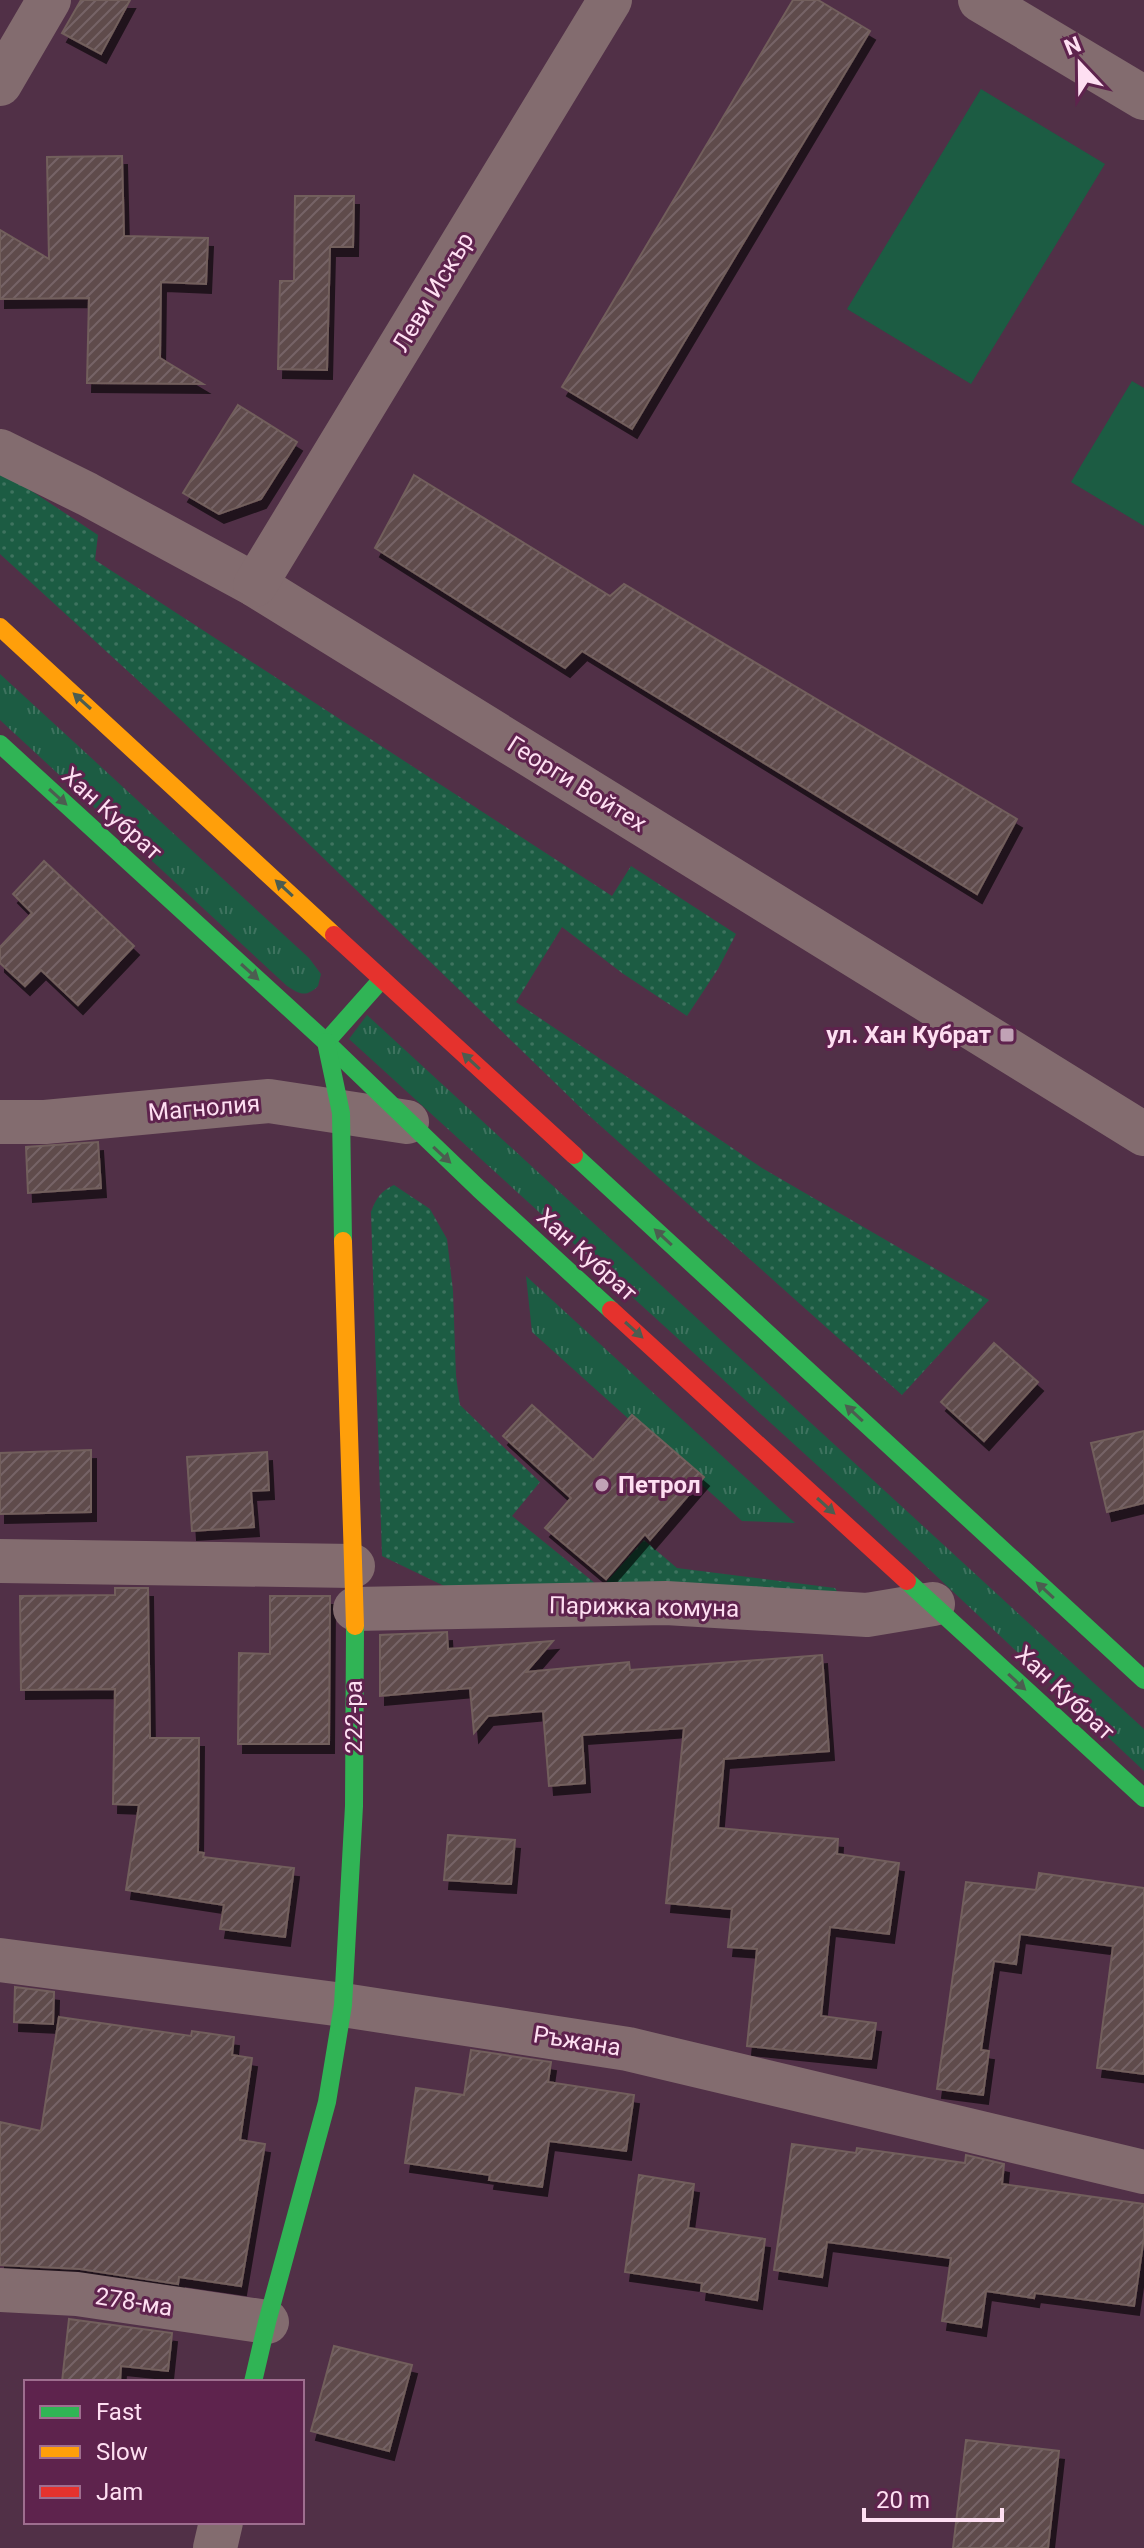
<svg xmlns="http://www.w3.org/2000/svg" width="1144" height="2548" viewBox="0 0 1144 2548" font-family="Roboto,sans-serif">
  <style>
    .grass { fill: url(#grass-tufts) }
    .park { fill: url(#park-dots) }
    .garden { fill: #1c5c43 }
    .building { fill: url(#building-hatch); stroke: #725f5c; stroke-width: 2; filter: url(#shadow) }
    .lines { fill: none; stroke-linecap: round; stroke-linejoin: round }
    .street { stroke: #836c6f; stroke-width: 44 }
    .fast { stroke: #30b455; stroke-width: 18 }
    .slow { stroke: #ff9f0a; stroke-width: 18 }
    .jam { stroke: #e5322d; stroke-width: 18 }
    .oneway { fill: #4c5d50 }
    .poi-dot { fill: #c1a2b6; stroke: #5e234d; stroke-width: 3 }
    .labels { text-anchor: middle; stroke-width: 6; stroke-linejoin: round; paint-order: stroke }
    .street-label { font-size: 24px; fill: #fedff2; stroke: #5e234d }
    .poi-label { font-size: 24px; font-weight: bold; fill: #fedff2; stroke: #5e234d; text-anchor: end }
  </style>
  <defs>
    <pattern id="grass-tufts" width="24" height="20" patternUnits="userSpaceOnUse" patternTransform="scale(2)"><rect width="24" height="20" fill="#1c5c43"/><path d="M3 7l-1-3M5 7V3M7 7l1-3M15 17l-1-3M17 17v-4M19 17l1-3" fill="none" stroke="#3e735f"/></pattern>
    <pattern id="park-dots" width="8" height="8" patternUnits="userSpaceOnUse" patternTransform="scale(2)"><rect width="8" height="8" fill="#1c5c43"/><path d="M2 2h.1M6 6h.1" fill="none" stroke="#3e735f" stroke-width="1.8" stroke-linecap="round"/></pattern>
    <pattern id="building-hatch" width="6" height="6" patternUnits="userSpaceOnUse" patternTransform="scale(2)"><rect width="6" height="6" fill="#5e4b4c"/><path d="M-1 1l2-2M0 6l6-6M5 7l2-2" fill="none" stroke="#766466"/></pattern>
    <filter id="shadow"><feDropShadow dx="5" dy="9" stdDeviation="0" flood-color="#0009"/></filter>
  </defs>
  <rect width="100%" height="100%" fill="#513047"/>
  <g class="grass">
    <path d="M0,674l309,284 12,16 -3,12c-12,12 -19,8 -31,0l-287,-266z"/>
    <polygon points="367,1015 1144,1729 1144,1771 864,1508 349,1039"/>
    <polygon points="526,1276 795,1523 742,1521 532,1332"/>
  </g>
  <g class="park">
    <polygon points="0,470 98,535 95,560 612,896 631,866 736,934 718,969 687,1016 622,973 562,927 516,1002 762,1168 989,1300 902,1395 585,1112 179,718 0,554"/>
    <path d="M394,1185l36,24 17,30 6,52 3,85 4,29 80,77 -28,34 89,72 43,-48 33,28 158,20 13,22 -383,-14 -83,-40 -11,-344c5,-14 10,-21 23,-27z"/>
  </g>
  <g class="garden">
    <polygon points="981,89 1105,164 971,384 847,309"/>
    <polygon points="1132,381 1144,388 1144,526 1071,482"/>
  </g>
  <g class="building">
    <polygon points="81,0 130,0 101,54 62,33"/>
    <polygon points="793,0 818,0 870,31 632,429 562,387"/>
    <polygon points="122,156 124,236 208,238 206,284 161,282 160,358 203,384 87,383 89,298 0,299 0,230 49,259 47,157"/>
    <polygon points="295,196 354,196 353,247 330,247 327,370 278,369 280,281 294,281"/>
    <polygon points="238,405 297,442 261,499 219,514 183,493"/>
    <polygon points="414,475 610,596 624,584 1017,819 977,894 582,651 565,668 375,548"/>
    <polygon points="44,861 134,946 78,1005 41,970 25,986 0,963 0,947 32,913 13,894"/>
    <polygon points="98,1142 101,1188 28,1193 26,1147"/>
    <polygon points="994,1343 1038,1382 984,1441 941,1402"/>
    <polygon points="532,1405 593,1460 632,1415 704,1477 650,1540 645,1534 606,1579 545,1528 571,1498 503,1436"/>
    <polygon points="1144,1431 1144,1503 1107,1512 1091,1443"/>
    <polygon points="91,1450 91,1512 0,1514 0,1453"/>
    <polygon points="267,1452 269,1490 251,1491 254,1527 192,1531 187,1457"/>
    <polygon points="115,1588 148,1588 150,1738 199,1738 198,1852 204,1853 203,1857 294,1868 285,1937 220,1929 224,1905 126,1890 139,1805 113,1804 115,1689 21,1690 20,1596 115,1595"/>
    <polygon points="270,1596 330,1596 329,1744 238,1744 239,1653 270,1654"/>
    <polygon points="447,1632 448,1649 553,1641 526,1672 629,1662 630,1670 822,1655 829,1751 724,1759 718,1828 838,1839 837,1854 899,1863 889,1934 830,1927 821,2016 876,2023 871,2059 747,2046 757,1949 728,1947 732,1909 666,1903 684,1728 582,1735 585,1783 549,1786 543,1711 488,1716 474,1733 470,1688 380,1696 380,1635"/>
    <polygon points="448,1835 515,1840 511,1884 444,1880"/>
    <polygon points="1039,1873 1144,1888 1144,2074 1097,2068 1113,1946 1020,1934 1016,1964 994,1961 981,2050 989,2051 983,2095 937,2089 966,1882 1036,1890"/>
    <polygon points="15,1987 54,1992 53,2024 14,2022"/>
    <polygon points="59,2017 191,2036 192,2031 234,2037 232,2055 252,2058 240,2140 265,2144 241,2286 179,2277 178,2284 80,2269 0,2265 0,2122 41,2131"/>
    <polygon points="471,2050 551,2062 548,2082 634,2095 626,2151 549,2141 542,2187 489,2180 490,2175 405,2163 416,2088 464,2095"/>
    <polygon points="792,2144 856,2153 857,2148 965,2163 966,2155 1004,2164 1002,2184 1144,2204 1144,2237 1134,2306 1035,2293 1034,2298 986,2291 981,2327 942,2321 951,2258 827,2242 822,2277 774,2270"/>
    <polygon points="639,2175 694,2184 688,2228 765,2239 757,2300 701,2291 702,2283 625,2272"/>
    <polygon points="69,2319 172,2333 168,2371 121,2366 120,2382 62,2382"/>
    <polygon points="334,2346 412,2365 389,2451 311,2431"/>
    <polygon points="966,2440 1059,2451 1048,2548 953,2548"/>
  </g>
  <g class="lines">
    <g class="street">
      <polyline points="980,0 1144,98"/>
      <polyline points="0,84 49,0"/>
      <polyline points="0,451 87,494 255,585 1144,1134"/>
      <polyline points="255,585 610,0"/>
      <polyline points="0,1122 45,1122 269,1101 407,1122"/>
      <polyline points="0,1561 353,1566"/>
      <polyline points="355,1609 666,1603 867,1615 933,1604"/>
      <polyline points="0,1960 343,2005 628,2049 1144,2172"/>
      <polyline points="0,2290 77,2294 267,2322"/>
      <polyline points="215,2548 221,2522"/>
    </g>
    <g class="fast">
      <polyline points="0,744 326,1042 479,1189 611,1310"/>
      <polyline points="326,1042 382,979"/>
      <polyline points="326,1042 341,1113 343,1241"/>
      <polyline points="574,1155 1144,1680"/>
      <polyline points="907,1581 1144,1798"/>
      <polyline points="253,2382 267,2322 327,2102 343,2005 354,1806 355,1626"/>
    </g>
    <g class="slow">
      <polyline points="0,627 334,935"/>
      <polyline points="343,1241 355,1626"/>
    </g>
    <g class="jam">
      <polyline points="334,935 574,1155"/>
      <polyline points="611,1310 907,1581"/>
    </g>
  </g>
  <defs><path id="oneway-solid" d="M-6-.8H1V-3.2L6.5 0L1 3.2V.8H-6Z" transform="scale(2)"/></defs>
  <g class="oneway">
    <use href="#oneway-solid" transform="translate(82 701) rotate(-138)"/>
    <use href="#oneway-solid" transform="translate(58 797) rotate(42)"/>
    <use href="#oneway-solid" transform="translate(284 888) rotate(-137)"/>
    <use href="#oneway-solid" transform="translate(250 972) rotate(42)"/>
    <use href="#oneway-solid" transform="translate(471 1061) rotate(-137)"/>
    <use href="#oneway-solid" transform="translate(442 1155) rotate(43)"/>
    <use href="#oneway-solid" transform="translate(663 1237) rotate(-137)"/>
    <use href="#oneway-solid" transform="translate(634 1330) rotate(42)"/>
    <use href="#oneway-solid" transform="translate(854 1413) rotate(-137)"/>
    <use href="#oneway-solid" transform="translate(826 1506) rotate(42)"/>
    <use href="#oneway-solid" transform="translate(1045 1590) rotate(-137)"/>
    <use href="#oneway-solid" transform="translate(1017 1682) rotate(43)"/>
  </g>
  <g class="poi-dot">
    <rect x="999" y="1027" width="16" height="16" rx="4"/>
    <circle cx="602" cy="1485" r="8"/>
  </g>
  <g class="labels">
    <g class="street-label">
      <text transform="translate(433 292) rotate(-59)" y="8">Леви Искър</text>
      <text transform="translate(577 784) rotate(32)" y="8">Георги Войтех</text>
      <text transform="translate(112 814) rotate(42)" y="8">Хан Кубрат</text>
      <text transform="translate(204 1108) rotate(-5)" y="8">Магнолия</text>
      <text transform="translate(587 1255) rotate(42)" y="8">Хан Кубрат</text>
      <text transform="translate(644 1607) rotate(1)" y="8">Парижка комуна</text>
      <text transform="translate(1065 1693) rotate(43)" y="8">Хан Кубрат</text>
      <text transform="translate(354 1717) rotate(-90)" y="8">222-ра</text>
      <text transform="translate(577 2041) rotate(9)" y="8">Ръжана</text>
      <text transform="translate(134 2302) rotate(9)" y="8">278-ма</text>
    </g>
    <g class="poi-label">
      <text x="991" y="1043">ул. Хан Кубрат</text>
      <text x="618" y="1493" text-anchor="start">Петрол</text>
    </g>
  </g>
  <rect x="24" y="2380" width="280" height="144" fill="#5e234d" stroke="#9e6e8f" stroke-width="2"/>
  <rect x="40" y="2406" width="40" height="12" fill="#30b455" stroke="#9e6e8f" stroke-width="2"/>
  <text x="96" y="2420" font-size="24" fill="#fedff2">Fast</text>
  <rect x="40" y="2446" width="40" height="12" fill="#ff9f0a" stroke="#9e6e8f" stroke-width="2"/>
  <text x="96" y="2460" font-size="24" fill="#fedff2">Slow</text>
  <rect x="40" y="2486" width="40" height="12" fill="#e5322d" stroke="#9e6e8f" stroke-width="2"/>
  <text x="96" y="2500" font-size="24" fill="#fedff2">Jam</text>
  <g transform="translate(1080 64) rotate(338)" stroke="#5e234d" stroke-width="6" paint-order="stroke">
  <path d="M0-6L14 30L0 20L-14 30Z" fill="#fedff2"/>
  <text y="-12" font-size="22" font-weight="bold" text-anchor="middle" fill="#fedff2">N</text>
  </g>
  <path d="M864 2508v12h138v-12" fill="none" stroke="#fedff2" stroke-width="4"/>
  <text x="876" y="2508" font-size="24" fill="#fedff2" stroke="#5e234d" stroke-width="6" paint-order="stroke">20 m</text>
</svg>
